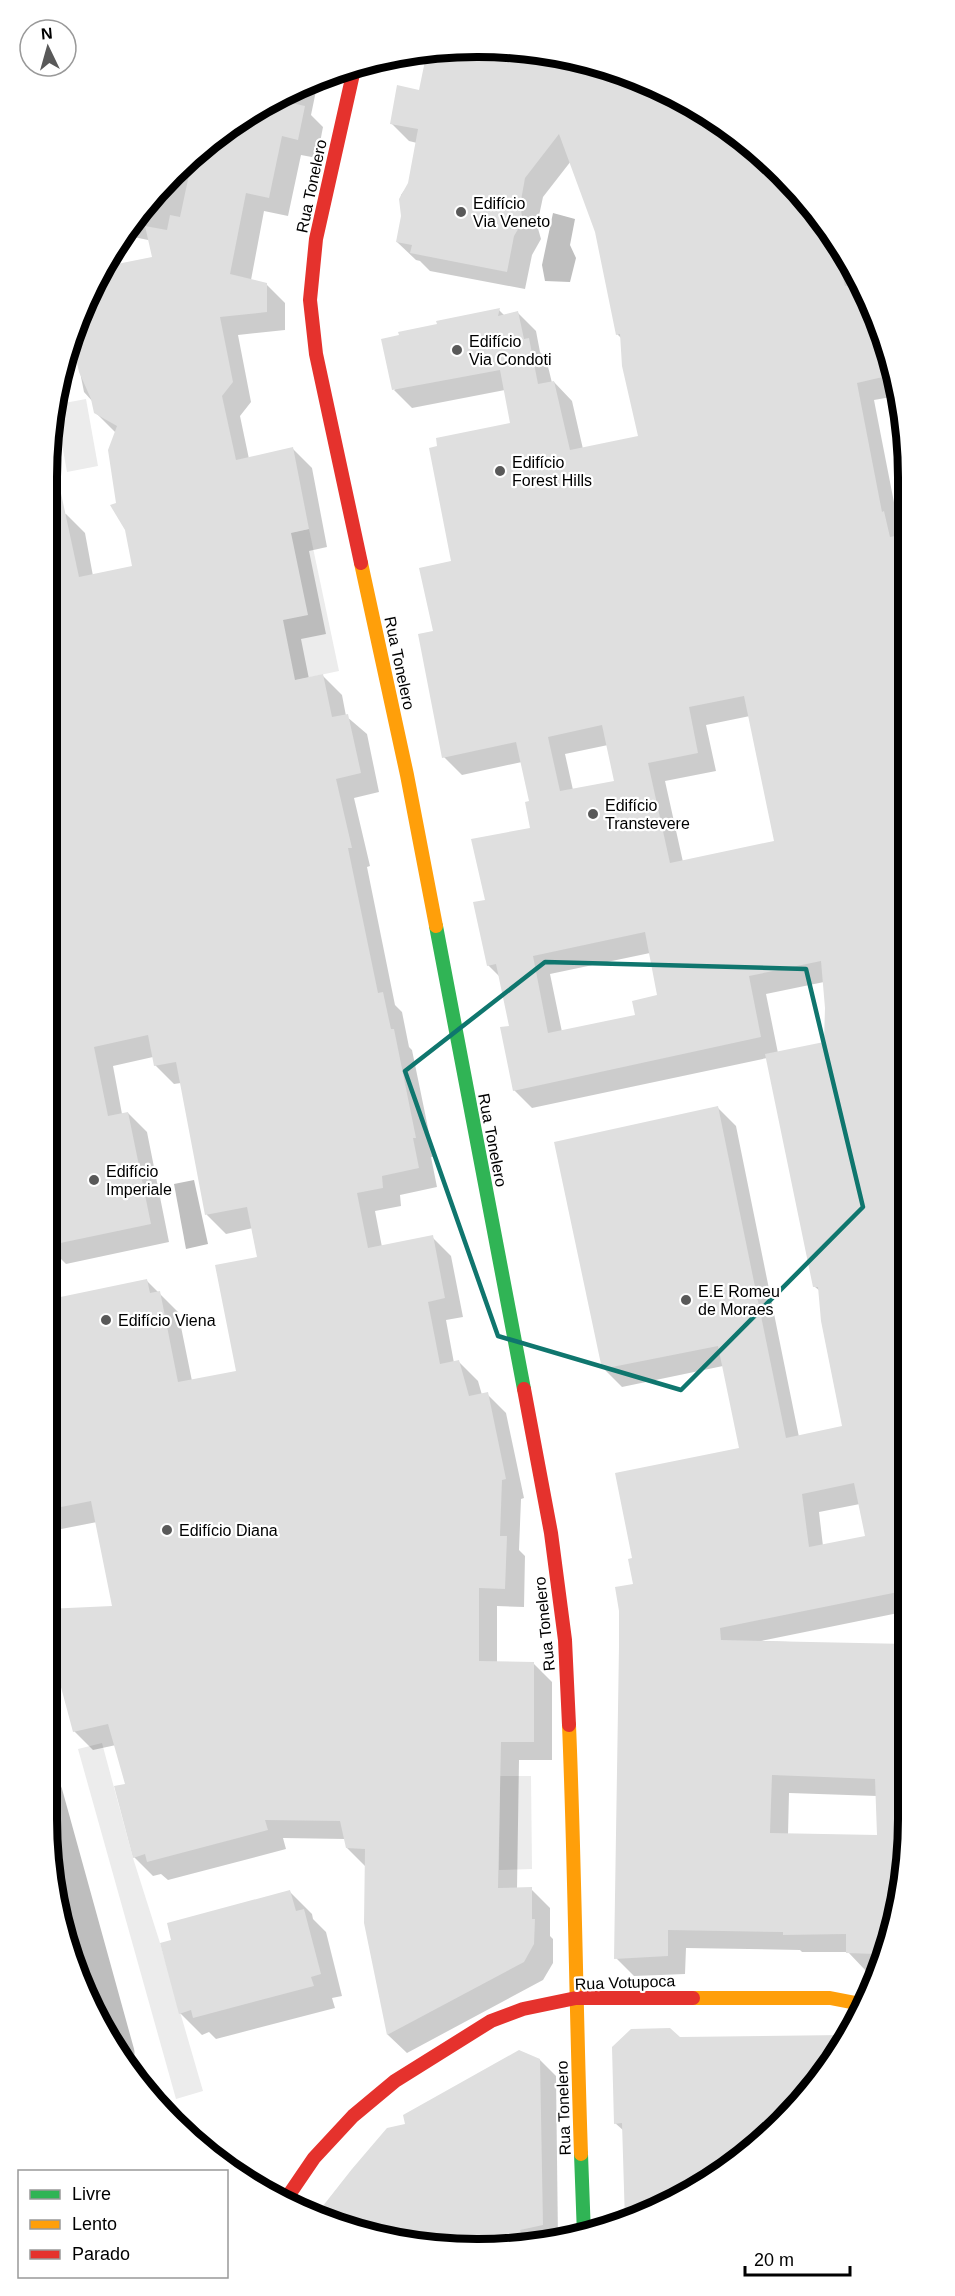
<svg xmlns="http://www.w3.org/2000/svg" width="955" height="2296" viewBox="0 0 955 2296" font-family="Helvetica,sans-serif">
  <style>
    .green { fill: #ececec }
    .water { fill: #bfbfbf }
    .shadow { fill: #0003; fill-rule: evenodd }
    .building { fill: #dfdfdf; fill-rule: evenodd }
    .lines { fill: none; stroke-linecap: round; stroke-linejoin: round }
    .street { stroke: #bebebe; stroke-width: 33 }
    .fast { stroke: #30b455; stroke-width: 14 }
    .slow { stroke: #ff9f0a; stroke-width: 14 }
    .jam { stroke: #e5322d; stroke-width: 14 }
    .marked { fill: none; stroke: #0f766e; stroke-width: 4.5; stroke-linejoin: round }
    .poi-dot { fill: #595959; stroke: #fff; stroke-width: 2 }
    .labels { text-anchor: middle; stroke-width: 4.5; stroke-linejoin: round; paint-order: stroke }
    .street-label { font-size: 16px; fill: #000; stroke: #fff }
    .poi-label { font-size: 16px; fill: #000; stroke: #fff; text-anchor: start }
    .rim { fill: none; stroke: #000; stroke-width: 8 }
  </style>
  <rect width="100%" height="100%" fill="#fff"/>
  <g class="green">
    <polygon points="86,399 98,466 67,472 57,416 59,404"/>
    <polygon points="309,529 339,671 277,684 259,539"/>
    <polygon points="102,1743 133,1858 160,1943 203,2091 176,2099 78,1749"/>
    <polygon points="500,1776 531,1776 532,1869 499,1870"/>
  </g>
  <g class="water">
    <polygon points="553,213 575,219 570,245 576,258 570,282 545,281 542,265"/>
    <polygon points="194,1180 208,1244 186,1249 174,1184"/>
  </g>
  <g class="shadow">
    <polygon points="313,81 317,86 311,115 323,127 317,158 301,155 288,216 264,211 251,280 266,284 285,303 285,330 238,335 251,402 240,416 249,459 293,449 312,468 327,547 309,551 326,634 301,639 309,679 323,676 342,695 346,716 367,734 379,792 354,798 370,866 367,867 395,1005 402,1012 409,1047 412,1050 434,1157 431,1157 437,1187 400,1195 401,1206 375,1211 382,1247 432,1237 451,1256 463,1317 446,1320 454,1363 459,1362 478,1381 482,1395 487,1394 506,1413 524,1498 521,1499 519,1550 525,1556 524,1607 497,1606 497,1663 533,1663 552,1682 552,1760 519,1760 517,1889 531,1889 550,1908 550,1936 553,1939 553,1963 543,1980 407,2053 388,2035 365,1923 366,1867 347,1848 345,1839 283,1838 286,1849 168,1880 161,1874 153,1876 134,1857 127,1785 116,1745 93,1750 74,1731 114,1607 97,1522 46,1532 46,1301 147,1281 178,1312 192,1381 238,1372 259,1258 253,1228 226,1234 207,1215 181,1083 174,1084 155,1065 153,1057 113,1066 122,1114 128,1113 147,1132 169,1242 66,1264 47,1245 46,518 66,514 85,533 93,576 133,567 126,530 118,505 115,432 96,413 93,402 84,392 72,332 101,269 196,250 124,235 153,194 215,136 287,91"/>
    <path d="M420,92l297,27 85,75 53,79 3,12 4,-1 2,3 33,109 -23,4 25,128 4,8 2,-1 3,1076 -147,30 147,5v173l-22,138 -8,14h-12l-18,-19h-46l-2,-2 -114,-2 -1,26 -51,2 -18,-18 19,-373 -1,-26 106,-110 -17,-83 -101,21 -18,-18 114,-261 18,18 63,311 45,-9 -24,-137 -5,-4 -48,-229 -235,50 -18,-18 -4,-63 -9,-49 -13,-13 -1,-64 45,-71 -1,-27 -9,-41 -60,13 -18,-18 -9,-125 18,-69 59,-139 -7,-34 -93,18 -18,-18 105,-80 6,6 13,-3 18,18 4,21 6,6 6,25 2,-1 18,19 11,48 56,-11 -18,-100 -4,-4 -21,-103 -25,-70 -28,36 -6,28 4,14 -9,16 -7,34 -95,-18 -10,-10 -4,-1 -19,-18 5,-26 -2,-14 1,-7 8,-11 8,-41 -8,-2 -18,-18zM750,716l26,126 -93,20 -18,-81 51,-10 -10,-46zM608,745l7,37 -42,8 -8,-36zM650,953l9,44 -23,20 -74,15 -12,-58zM824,982l2,26 -1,35 -47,10 -12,-59zM860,1504l7,33 -44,9 -4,-34zM789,1793l88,3 1,41 -90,-2z"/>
    <polygon points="290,1892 312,1914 313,1919 326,1932 342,1996 332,1998 335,2008 216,2039 209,2032 202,2035 180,2013"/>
    <polygon points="843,2037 819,2081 717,2177 624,2131 615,2123 679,2039"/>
    <polygon points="540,2060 556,2076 558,2240 421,2246 407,2125"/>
  </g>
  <g class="building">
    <path d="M449,47l84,3 83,19 101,50 85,75 32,49 11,43 16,-3 3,4 15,49 8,40 -30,7 25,129 2,-1 6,26 15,-3 3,1056 -188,38 1,12 187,4 1,174 -20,119h-12v17l-31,-1v-19l-63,1v-3l-115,-2v26l-54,3 5,-313v-35l-4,-24 18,-3 -5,-25 4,-1 -17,-85 124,-25 -21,-102 -116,23 -48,-227 164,-36 68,332 56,-12 -21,-105 -3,-34h-5l-48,-233 59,-12 1,-34 -4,-47 -72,15 12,61 -248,54 -13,-64 9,-1 -13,-62 -9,2 -14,-64 12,-2 -14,-61 59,-11 -5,-26 4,-1 -13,-59 -74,16 -24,-124 15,-3 -14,-63 32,-7 -22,-113 8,-2 -1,-8 74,-15 -10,-53 -108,20 -11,-51 18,-4 -1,-3 39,-8 -1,-3 64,-13 -2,8 20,-5 6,28 5,-1 9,46 16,-3 16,69 68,-14 -16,-70 -2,-32 -4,1 -21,-103 -36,-98 -34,44 -5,28 3,15 -9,15 -7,36 -97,-19 2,-8 -16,-3 5,-26 -2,-17 9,-16 10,-54 -28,-5 7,-39 22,5 8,-39zM744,696l30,145 -104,22 -22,-100 50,-10 -9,-46zM602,725l12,56 -54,10 -12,-54zM645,932l12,63 -25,6 3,14 -87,18 -15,-77zM854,1483l11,53 -56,11 -7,-53zM772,1775l103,4 2,56 -107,-2z"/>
    <polygon points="273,99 305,106 298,140 282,136 269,198 246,193 230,274 267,283 267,312 220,317 233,382 222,396 236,460 293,447 309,529 291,533 308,615 283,620 295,680 323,674 332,717 348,714 361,773 336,779 352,848 348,848 378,993 383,992 391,1029 394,1029 416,1138 413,1138 419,1168 382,1176 383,1188 357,1193 368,1248 433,1235 445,1298 428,1302 440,1364 459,1360 469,1396 488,1392 506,1479 502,1480 500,1536 507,1536 505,1589 479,1588 479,1661 534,1662 534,1742 501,1742 498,1888 532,1887 532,1919 535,1919 534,1944 524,1962 387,2035 364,1923 365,1849 346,1848 340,1821 265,1820 268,1830 147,1862 145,1854 133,1858 114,1786 125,1784 108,1724 73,1732 46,1631 46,1609 112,1606 91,1501 46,1510 46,1300 147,1279 150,1293 160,1291 178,1382 236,1371 215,1265 257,1257 247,1207 205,1215 176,1062 154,1066 148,1035 94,1047 108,1116 128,1112 151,1224 46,1246 46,485 59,484 79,577 132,566 125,530 110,505 116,503 108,450 117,426 94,413 91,399 79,372 71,335 102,267 152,257 145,226 167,230 170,215 180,217 193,156 215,136"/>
    <polygon points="290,1890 296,1911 304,1909 321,1974 311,1977 314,1986 193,2018 191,2010 179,2014 160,1943 171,1940 167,1923"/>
    <polygon points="670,2028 680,2037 844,2035 819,2081 717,2177 643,2217 625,2222 622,2123 614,2124 612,2047 631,2029"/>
    <polygon points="519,2050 540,2059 543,2225 520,2230 523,2242 421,2246 339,2227 315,2216 352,2169 387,2128 405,2124 403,2115"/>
  </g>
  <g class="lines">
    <polyline class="street" points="46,1793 118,2053"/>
    <g class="fast">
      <polyline points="436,926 524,1389"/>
      <polyline points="581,2154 584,2235"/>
    </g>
    <g class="slow">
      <polyline points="361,563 407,775 436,926"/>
      <path d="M569,1725c6,143 7,286 12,429"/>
      <polyline points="693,1998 830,1998 861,2004"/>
    </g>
    <g class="jam">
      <polyline points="355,65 316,239 310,300 316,354 361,563"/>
      <polyline points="524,1389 551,1533 565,1640 569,1725"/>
      <polyline points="284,2202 314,2158 353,2116 395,2081 491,2021 523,2009 576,1998 693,1998"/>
    </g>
  </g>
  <path class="marked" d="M545,962l261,7 57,238 -182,183 -183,-54 -93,-265z"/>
  <g class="poi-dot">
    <circle cx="461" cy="212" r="6"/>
    <circle cx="457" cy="350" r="6"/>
    <circle cx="500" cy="471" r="6"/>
    <circle cx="593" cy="814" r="6"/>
    <circle cx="94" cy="1180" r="6"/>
    <circle cx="686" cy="1300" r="6"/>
    <circle cx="106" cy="1320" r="6"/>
    <circle cx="167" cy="1530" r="6"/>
  </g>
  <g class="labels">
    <g class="street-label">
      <text transform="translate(311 186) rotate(-78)" y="6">Rua Tonelero</text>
      <text transform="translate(400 663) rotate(78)" y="6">Rua Tonelero</text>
      <text transform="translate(493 1140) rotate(79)" y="6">Rua Tonelero</text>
      <text transform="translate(544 1624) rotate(-96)" y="6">Rua Tonelero</text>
      <text transform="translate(625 1982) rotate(-2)" y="6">Rua Votupoca</text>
      <text transform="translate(563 2108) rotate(-92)" y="6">Rua Tonelero</text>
    </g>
    <g class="poi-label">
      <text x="473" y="209">Edifício<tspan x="473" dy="18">Via Veneto</tspan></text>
      <text x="469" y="347">Edifício<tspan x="469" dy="18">Via Condoti</tspan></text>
      <text x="512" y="468">Edifício<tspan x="512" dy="18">Forest Hills</tspan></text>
      <text x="605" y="811">Edifício<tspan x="605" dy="18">Transtevere</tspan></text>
      <text x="106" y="1177">Edifício<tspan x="106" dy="18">Imperiale</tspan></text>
      <text x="698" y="1297">E.E Romeu<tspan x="698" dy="18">de Moraes</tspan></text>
      <text x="118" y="1326">Edifício Viena</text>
      <text x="179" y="1536">Edifício Diana</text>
    </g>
  </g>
  <path d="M0 0H955V2296H0ZM477 57H478A420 420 0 0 1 898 477V1819A420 420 0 0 1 478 2239H477A420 420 0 0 1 57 1819V477A420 420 0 0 1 477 57Z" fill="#fff" fill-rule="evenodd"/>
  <path class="rim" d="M477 57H478A420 420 0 0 1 898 477V1819A420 420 0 0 1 478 2239H477A420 420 0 0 1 57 1819V477A420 420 0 0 1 477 57Z"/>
  <rect x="18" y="2170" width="210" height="108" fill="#ffffff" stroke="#999999" stroke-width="1.5"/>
  <rect x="30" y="2190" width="30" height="9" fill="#30b455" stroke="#999999" stroke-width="1.5"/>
  <text x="72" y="2200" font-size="18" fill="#000000">Livre</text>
  <rect x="30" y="2220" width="30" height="9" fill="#ff9f0a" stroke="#999999" stroke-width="1.5"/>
  <text x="72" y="2230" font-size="18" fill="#000000">Lento</text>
  <rect x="30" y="2250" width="30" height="9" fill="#e5322d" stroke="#999999" stroke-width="1.5"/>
  <text x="72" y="2260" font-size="18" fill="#000000">Parado</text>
  <g transform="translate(48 48) rotate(355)"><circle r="28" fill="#ffffff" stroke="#999999" stroke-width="1.5"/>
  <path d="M0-4.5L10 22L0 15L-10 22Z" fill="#595959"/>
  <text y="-9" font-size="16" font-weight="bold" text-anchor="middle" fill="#000000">N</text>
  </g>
  <path d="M745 2266v9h105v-9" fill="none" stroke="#000000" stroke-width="3"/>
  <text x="754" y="2266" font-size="18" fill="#000000" stroke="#ffffff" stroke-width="4.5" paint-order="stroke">20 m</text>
</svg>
